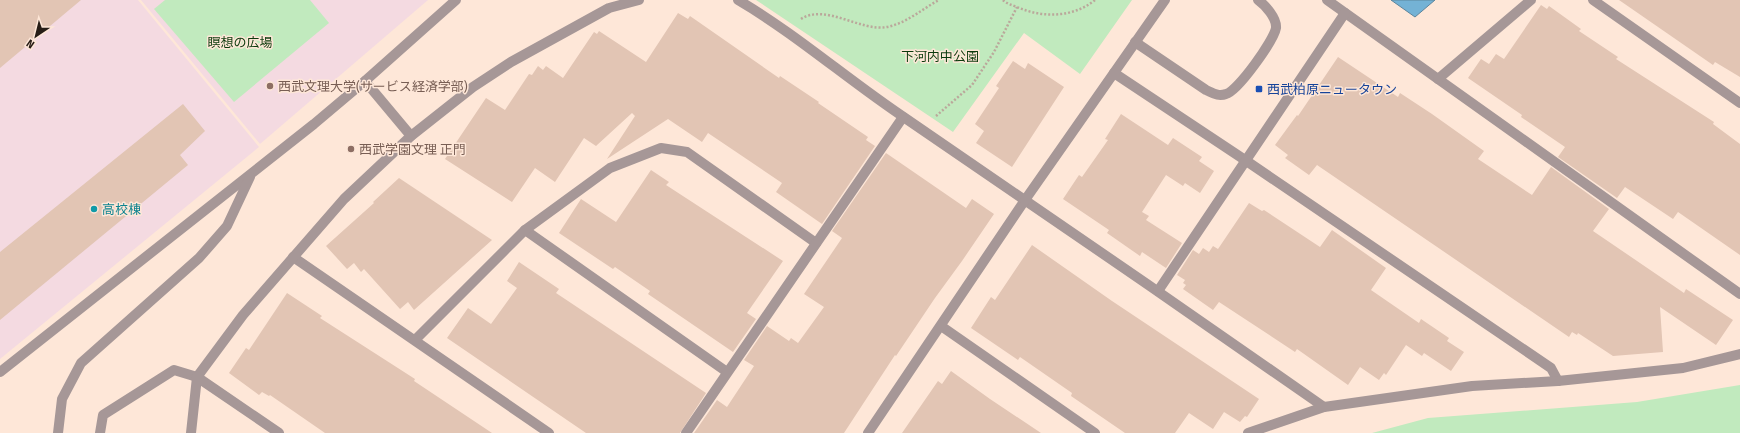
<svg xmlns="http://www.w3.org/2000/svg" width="1740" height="433" viewBox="0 0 1740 433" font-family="'Fira Sans Condensed','Noto Sans JP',sans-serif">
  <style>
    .education { fill: #f4dae1 }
    .green { fill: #c1eabe }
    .water { fill: #74b2d5; stroke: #5d859c }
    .building { fill: #e2c5b4 }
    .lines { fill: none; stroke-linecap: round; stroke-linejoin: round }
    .path { stroke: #baa89b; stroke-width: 2.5; stroke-dasharray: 2 2; stroke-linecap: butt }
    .service { stroke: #a69797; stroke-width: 10 }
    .minor { stroke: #a69797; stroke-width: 10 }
    .tertiary { stroke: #a69797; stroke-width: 10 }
    .education-dot { fill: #8d6e63; stroke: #fee7d8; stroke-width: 1.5 }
    .transit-dot { fill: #1a4fb4; stroke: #fee7d8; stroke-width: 1.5 }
    .culture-dot { fill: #0f9aa8; stroke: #fee7d8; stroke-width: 1.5 }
    .labels { text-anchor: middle; stroke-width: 3; stroke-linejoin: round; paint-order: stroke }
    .park-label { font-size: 13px; fill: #0b3a0c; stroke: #fee7d8 }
    .education-label { font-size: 13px; fill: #785e54; stroke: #fee7d8; text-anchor: start }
    .transit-label { font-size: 13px; fill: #164399; stroke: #fee7d8; text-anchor: start }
    .culture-label { font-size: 13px; fill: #0d838f; stroke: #fee7d8; text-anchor: start }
  </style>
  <rect width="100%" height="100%" fill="#fee7d8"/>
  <g class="education">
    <polygon points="0,0 138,0 259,147 0,359"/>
    <polygon points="141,0 428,0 260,144"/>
  </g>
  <g class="green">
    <polygon points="165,0 310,0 329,23 234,102 154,9"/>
    <polygon points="756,0 1132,0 1080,74 1024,33 953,132"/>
    <polygon points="1740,385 1740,433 1372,433 1428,418 1637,402"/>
  </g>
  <polygon class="water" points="1391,0 1435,0 1415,17"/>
  <g class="building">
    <polygon points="0,0 81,0 0,68"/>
    <polygon points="1619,0 1740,0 1740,77 1715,62 1713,65"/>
    <polygon points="1541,5 1547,9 1549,6 1581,29 1579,31 1618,57 1616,59 1714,122 1713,124 1740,144 1740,255 1678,212 1673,219 1625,187 1617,198 1558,157 1565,147 1521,117 1522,115 1468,78 1481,59 1489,64 1496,54 1504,59"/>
    <polygon points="678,13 688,19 690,16 779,78 780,76 819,102 818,103 868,137 866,140 875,146 822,224 776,192 782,183 708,133 702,142 668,119 607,159 635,116 632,113 596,146 584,138 555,182 535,168 512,202 445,159 486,98 505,110 529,74 532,75 538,66 543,70 546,66 563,78 594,32 597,34 599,31 646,62"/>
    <polygon points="1338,57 1398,97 1400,93 1432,114 1484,151 1478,159 1532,195 1551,167 1609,209 1593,231 1684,293 1686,289 1733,320 1716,345 1660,307 1663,352 1613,356 1578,333 1577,335 1572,332 1569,337 1317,165 1309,175 1285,158 1288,155 1275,145 1297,115 1298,116"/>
    <polygon points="1013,61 1025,69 1028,63 1064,87 1012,167 976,143 984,131 975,124 999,88 996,86"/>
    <polygon points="183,104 205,131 180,155 188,165 0,320 0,252"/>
    <polygon points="1121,114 1168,145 1173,138 1202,157 1199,161 1214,171 1200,193 1185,183 1183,186 1166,175 1142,212 1149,216 1146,220 1182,243 1166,268 1142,252 1140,256 1107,233 1109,230 1063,199 1079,175 1082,177 1108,140 1105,139"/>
    <polygon points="886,153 966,208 972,199 994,214 962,261 935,298 896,356 895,355 844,433 694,433 717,400 727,407 754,366 744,360 767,326 789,341 791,338 798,343 824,307 804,294 842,238 832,231"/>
    <polygon points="651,170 669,182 666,185 783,261 747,313 756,319 733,352 648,294 650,291 615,267 613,269 559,233 581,199 616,222"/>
    <polygon points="399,178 492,240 414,310 408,302 400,309 364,269 361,272 354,263 347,269 326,246 374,203 373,202"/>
    <polygon points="1249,203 1262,211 1264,210 1320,247 1332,230 1386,268 1371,290 1419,323 1421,319 1449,338 1447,341 1464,352 1451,371 1424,353 1422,356 1406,345 1386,375 1384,373 1379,380 1360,367 1348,385 1297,349 1295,352 1219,302 1213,310 1183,289 1186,285 1183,283 1185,280 1177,275 1193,250 1199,254 1203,248 1209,252 1213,246 1218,249"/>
    <polygon points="1032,245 1112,301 1259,399 1247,417 1245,416 1240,422 1224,412 1213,429 1189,413 1175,433 1125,433 1071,396 1072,393 1020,357 1018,360 971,328 991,297 995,300"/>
    <polygon points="519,262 559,289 556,293 706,393 680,433 586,433 447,338 468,308 491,324 517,288 507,281"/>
    <polygon points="287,293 322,316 320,318 415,379 414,381 492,433 325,433 270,395 269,396 262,392 259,395 229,373 246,348 249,350"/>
    <polygon points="951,371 990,399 1041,433 902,433 938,381 942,384"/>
  </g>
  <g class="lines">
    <g class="path">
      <path d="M1003,0c4,4 9,5 14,7 25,11 56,11 78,-7"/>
      <path d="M801,19c24,-16 60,13 86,8 20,-4 35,-18 52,-27"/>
      <polyline points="936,116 972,85 994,52 1017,7"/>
    </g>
    <g class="service">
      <path d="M1135,42l71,48c7,3 12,7 20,4 12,-3 48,-54 50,-66 1,-10 -11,-23 -18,-28"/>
      <polyline points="365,81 411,136"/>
      <polyline points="0,372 314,124 365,81 456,0"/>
      <polyline points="58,433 62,399 81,363 199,258 227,226 250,177"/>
    </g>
    <g class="minor">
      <path d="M738,0c58,34 110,80 167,118 140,95 280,192 419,289"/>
      <polyline points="1327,0 1740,294"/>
      <polyline points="1593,0 1740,103"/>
      <polyline points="1114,73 1245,160 1551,368 1558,381"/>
      <polyline points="1438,79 1531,0"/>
      <polyline points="525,230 727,372"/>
      <polyline points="293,257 549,433"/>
      <polyline points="1158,291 1345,13"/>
      <polyline points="941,326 1095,433"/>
      <polyline points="415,340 525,230 610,168 661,148 687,152 816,243"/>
      <polyline points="100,433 103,415 174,370 197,377 243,315 344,199 411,136 473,87 511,62 609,8 639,0"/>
      <polyline points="191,433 197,377 279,433"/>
      <polyline points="686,433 903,117"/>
      <polyline points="868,433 1025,200"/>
      <polyline points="1248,433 1324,407 1472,386 1558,381 1683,368 1740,354"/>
    </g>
    <polyline class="tertiary" points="1025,200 1165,0"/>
  </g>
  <g class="education-dot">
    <circle cx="270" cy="86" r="4"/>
    <circle cx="351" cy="149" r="4"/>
  </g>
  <rect class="transit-dot" x="1255" y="85" width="8" height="8" rx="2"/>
  <circle class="culture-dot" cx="94" cy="209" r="4"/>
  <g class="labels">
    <g class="park-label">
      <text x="240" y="47">瞑想の広場</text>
      <text x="940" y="61">下河内中公園</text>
    </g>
    <g class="education-label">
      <text x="278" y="91">西武文理大学(サービス経済学部)</text>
      <text x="359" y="154">西武学園文理 正門</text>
    </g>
    <g class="transit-label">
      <text x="1267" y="94">西武柏原ニュータウン</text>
    </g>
    <g class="culture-label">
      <text x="102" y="214">高校棟</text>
    </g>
  </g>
  <g transform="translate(36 36) rotate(215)" stroke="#fee7d8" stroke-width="3" paint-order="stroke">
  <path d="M0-3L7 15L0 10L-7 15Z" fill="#271d16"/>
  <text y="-6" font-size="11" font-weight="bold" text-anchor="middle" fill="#271d16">N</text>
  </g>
</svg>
